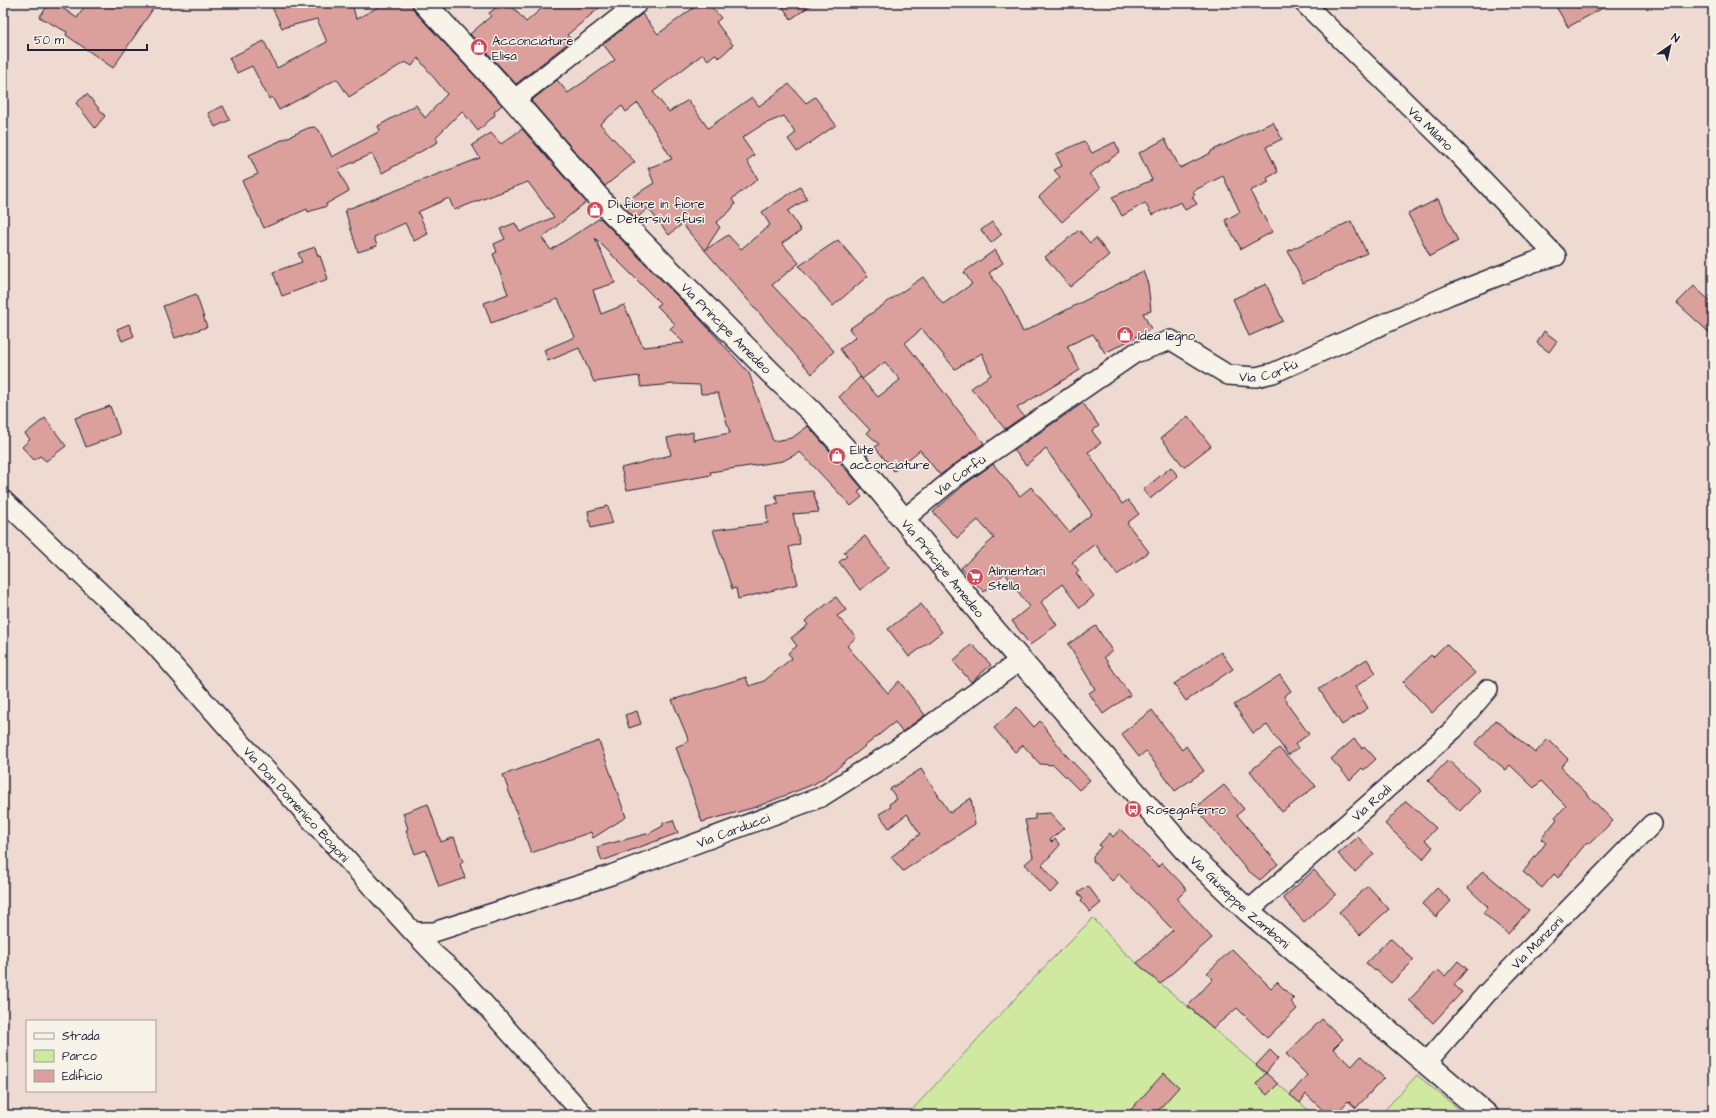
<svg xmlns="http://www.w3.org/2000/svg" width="1716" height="1118" viewBox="0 0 1716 1118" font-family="'Architects Daughter',sans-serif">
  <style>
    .green { fill: #d0e9a0; stroke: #79866e }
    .building { fill: #dba09c; stroke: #22223b; fill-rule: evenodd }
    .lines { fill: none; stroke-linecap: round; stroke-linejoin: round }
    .street-casing { stroke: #22223b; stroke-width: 22 }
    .secondary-casing { stroke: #22223b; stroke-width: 25 }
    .street { stroke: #f7f3e8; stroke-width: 19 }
    .secondary { stroke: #f7f3e8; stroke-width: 22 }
    .labels { text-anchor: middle; stroke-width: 3; stroke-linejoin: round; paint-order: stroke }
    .poi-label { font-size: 13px; fill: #22223b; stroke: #f7f3e8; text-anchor: start }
    .street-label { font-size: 13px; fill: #22223b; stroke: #f7f3e8 }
  </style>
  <rect width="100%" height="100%" fill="#efdad1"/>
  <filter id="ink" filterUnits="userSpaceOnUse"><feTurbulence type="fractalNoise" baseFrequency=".025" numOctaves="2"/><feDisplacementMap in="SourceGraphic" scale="8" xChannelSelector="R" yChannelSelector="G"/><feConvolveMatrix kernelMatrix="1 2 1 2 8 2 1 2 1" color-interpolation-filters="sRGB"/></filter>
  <g filter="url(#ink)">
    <g class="green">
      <polygon points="1093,918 1125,953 1314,1115 916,1115 911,1111 1050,961"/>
      <polygon points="1417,1075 1466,1115 1380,1115"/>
    </g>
    <g class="building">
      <polygon points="50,3 55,3 77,18 87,3 157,3 113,68 66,35 67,32 39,17"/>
      <polygon points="282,3 352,3 356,19 386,3 412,3 415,12 502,105 494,112 495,115 478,131 462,111 436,137 438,142 382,173 372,154 338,169 349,191 326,204 327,206 308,212 307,209 264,228 242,181 258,174 249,155 308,128 314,127 319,130 332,157 380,131 378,126 416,105 425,118 447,94 418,58 412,66 405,62 349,97 337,79 279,110 272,97 269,99 252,66 237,73 229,58 264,41 277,68 327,42 317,19 282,28 272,7"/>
      <polygon points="502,3 509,3 526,22 548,3 605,3 567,35 572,40 516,84 470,34 491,16 489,13"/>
      <polygon points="700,3 708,3 721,18 716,22 733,45 719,58 715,54 708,60 703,54 653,92 669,112 688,100 708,128 752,97 759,106 789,84 806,103 815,97 836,125 797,152 788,139 796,133 784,116 762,125 742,138 754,155 747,161 758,179 732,199 735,204 730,211 716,223 720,227 705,250 728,235 741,249 770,225 762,212 800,187 807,199 788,211 801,231 782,243 799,263 772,285 834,351 812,374 682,224 669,235 648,208 636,219 621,204 654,183 648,168 672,159 638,103 626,112 622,106 600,124 635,162 605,186 531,101 557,80 568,93 615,60 603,44 642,14 658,34"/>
      <polygon points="780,3 814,3 791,19"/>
      <polygon points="1554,3 1612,3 1568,27"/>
      <polygon points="87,94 105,116 95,128 76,103"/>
      <polygon points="223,106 230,120 215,127 208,113"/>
      <polygon points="1273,122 1282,139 1266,147 1278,172 1267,178 1269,182 1250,191 1272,232 1241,249 1225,220 1240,212 1223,176 1193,191 1195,195 1192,197 1197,204 1185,210 1181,202 1152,215 1145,203 1122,216 1112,197 1152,180 1139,153 1165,139 1180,168 1211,153 1211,151"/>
      <path d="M522,129l64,73 -44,36 9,12 49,-32 99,100 50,55 24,68 19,-3 16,-12 54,62 -4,4 4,5 -11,9 -51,-54 -17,9 -73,11 1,3 -84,15 -6,-22 50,-13 -4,-17 26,-6v8l37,-7 -12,-40 -17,1 -1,-9 -26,-1 -33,3 -2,-11 -45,6 -15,-34 -31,13 -4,-11 31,-13 -17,-38 -67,24 -7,-20 24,-9 -15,-40 4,-2 -3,-8 11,-5 -5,-10 15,-6 5,9 34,-15 -26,-35 -74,28 -5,-12 -31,14 10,22 -14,7 -9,-18 -31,14 3,9 -19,6 -13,-42 135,-52 -8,-13 19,-12 10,11zM595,238l65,65 -3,3 18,18 -5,5 14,14 -41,4 -19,-42 -23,9 -8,-24 22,-7z"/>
      <polygon points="1084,141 1092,153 1115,142 1120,152 1089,174 1101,187 1062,222 1039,197 1060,177 1054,170 1062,166 1056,154"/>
      <polygon points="1438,199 1458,241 1430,256 1408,214"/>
      <polygon points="1351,221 1367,253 1303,283 1288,251"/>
      <polygon points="992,222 1002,234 991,243 981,230"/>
      <polygon points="1079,230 1090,243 1096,238 1109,255 1070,287 1045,257"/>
      <polygon points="838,240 868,276 833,306 799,266"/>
      <polygon points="315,247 318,256 320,256 328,279 282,296 273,272 302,262 298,253"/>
      <polygon points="995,250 1003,263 989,273 1005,295 1023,332 1143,271 1148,284 1151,311 1143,313 1151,329 1105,353 1093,334 1067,346 1080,370 1017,408 1024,416 1005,429 971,388 991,375 982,353 955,369 922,329 905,343 984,443 940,475 920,450 894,471 875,447 879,444 867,433 870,430 839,397 860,377 878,397 900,380 885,362 862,379 840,349 856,337 849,329 923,277 943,304 972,284 964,272"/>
      <polygon points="1266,284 1283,321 1249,336 1233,299"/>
      <polygon points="1694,286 1713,304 1713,336 1677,303"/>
      <polygon points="196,294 207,327 175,338 163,306"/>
      <polygon points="129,324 134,336 122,341 117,329"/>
      <polygon points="1544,331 1557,341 1549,352 1537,343"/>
      <polygon points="1083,403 1099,426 1092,431 1101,443 1088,452 1122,504 1128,500 1139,514 1127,523 1149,552 1117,575 1095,544 1072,562 1079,571 1076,573 1094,596 1080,608 1062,584 1041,602 1057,625 1030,645 1012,621 1029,607 1005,573 984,592 961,568 994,538 978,520 957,538 933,512 965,484 993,464 1020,496 1031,487 1069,532 1092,514 1046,449 1026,465 1014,450"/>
      <polygon points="110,406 120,434 86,447 75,418"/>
      <polygon points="1188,416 1211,446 1184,467 1161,438"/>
      <polygon points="45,418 66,446 46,461 40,456 34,460 22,447 30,439 25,434"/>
      <polygon points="1171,467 1178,476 1150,499 1143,490"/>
      <polygon points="813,491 819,512 793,514 800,544 789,547 798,584 738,599 736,588 732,589 713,530 768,523 766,506 779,504 775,495"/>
      <polygon points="608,506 612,523 591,528 588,511"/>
      <polygon points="865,536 889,568 860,590 839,562 847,556 844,552"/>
      <polygon points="836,597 846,610 837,616 856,637 847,646 888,693 899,681 925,715 902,732 895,722 834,771 814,784 756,807 702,822 676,747 689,741 672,700 746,677 749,686 764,681 792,658 788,653 797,646 791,638 808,625 805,621"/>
      <polygon points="921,604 942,632 909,657 888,629"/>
      <polygon points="1096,626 1112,651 1104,657 1130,695 1103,714 1089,693 1095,689 1068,644"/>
      <polygon points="972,644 991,665 971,682 953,661"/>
      <polygon points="1446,644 1475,673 1432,713 1403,682 1431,655 1433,657"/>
      <polygon points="1221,652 1233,669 1186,701 1174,684"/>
      <polygon points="1367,659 1376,673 1355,687 1368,708 1342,725 1319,689"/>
      <polygon points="1280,675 1291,691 1284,696 1290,708 1309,734 1295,744 1298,748 1288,755 1267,725 1253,733 1234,705"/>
      <polygon points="1017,707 1034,727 1040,721 1065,754 1090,780 1079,790 1054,765 1040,764 1023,745 1015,752 994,728"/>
      <polygon points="1152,710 1182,750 1186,746 1204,771 1175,791 1146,751 1139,757 1121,734"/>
      <polygon points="637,711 641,724 629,728 625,715"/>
      <polygon points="1496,720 1535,753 1548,739 1568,759 1561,767 1613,821 1589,844 1587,842 1558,878 1554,874 1542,888 1523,872 1546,843 1541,839 1557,819 1555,817 1566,806 1541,781 1534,788 1510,765 1506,770 1475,744"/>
      <polygon points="1354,739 1362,748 1364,746 1376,759 1364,770 1362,768 1350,780 1331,759"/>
      <polygon points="599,741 626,817 593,838 591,832 531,853 503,775"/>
      <polygon points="1279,748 1316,786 1282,812 1250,771"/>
      <polygon points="1448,760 1480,790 1460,811 1428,781"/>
      <polygon points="921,769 950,813 971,798 975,824 903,871 891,857 920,834 907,814 889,828 879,814 891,807 889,804 897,799 890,789"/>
      <polygon points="1224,785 1244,809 1237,815 1278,864 1260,880 1246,869 1195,808"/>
      <polygon points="1406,801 1436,828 1425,840 1433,847 1423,859 1385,824"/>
      <polygon points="428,804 441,842 454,837 463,862 460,864 465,878 439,887 426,850 415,854 406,830 408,829 403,813"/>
      <polygon points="1050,813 1064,828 1050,840 1052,842 1055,839 1060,845 1042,865 1059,885 1050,893 1025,864 1033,857 1025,820 1035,819 1035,814"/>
      <polygon points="673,820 678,833 602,861 597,847 650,833 663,826 663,823"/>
      <polygon points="1120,829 1158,867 1162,863 1187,889 1177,899 1212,938 1160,984 1137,963 1173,930 1119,874 1112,881 1093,861 1093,856 1101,847 1099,845 1110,833 1113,837"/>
      <polygon points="1358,837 1374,854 1355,872 1338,854"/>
      <polygon points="1314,870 1336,894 1304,922 1283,898"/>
      <polygon points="1483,871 1529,910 1508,934 1483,913 1488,907 1468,888"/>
      <polygon points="1088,886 1101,903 1090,912 1081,901 1083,899 1078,893"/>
      <polygon points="1368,886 1389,909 1360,935 1339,912"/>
      <polygon points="1437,888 1451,901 1436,917 1422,904"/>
      <polygon points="1390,938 1414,960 1391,983 1376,970 1375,971 1366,963"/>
      <polygon points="1232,949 1271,988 1277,982 1294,999 1291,1002 1297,1009 1267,1038 1237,1008 1213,1028 1188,1006 1213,979 1207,973"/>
      <polygon points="1458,961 1467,969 1454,985 1462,992 1433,1023 1409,1000 1438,970 1445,976"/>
      <polygon points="1322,1019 1343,1039 1333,1049 1352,1066 1361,1056 1384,1078 1356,1108 1348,1101 1335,1115 1328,1115 1306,1094 1300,1103 1290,1095 1307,1075 1286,1054"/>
      <polygon points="1270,1050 1278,1058 1266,1073 1256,1065"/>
      <polygon points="1164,1073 1179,1087 1154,1115 1126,1115"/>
      <polygon points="1266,1073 1278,1084 1267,1095 1256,1084"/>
    </g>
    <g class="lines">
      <g class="street-casing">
        <g id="street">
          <polyline points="514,100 638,3"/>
          <path id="s1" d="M3,500l150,143 83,94 177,195 22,23 24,21 125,139"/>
          <path id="s2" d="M904,519l54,-44 177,-122 36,-13 57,35 28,2 17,-4 176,-78 85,-33 22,-6 -102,-106 -150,-147"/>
          <path id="s3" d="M1248,911l206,-182 34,-40"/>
          <path id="s4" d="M413,932h21l177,-57 210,-78 76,-48 124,-89"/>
          <path id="s5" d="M1426,1063l62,-71 164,-168"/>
        </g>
      </g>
      <g class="secondary-casing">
        <g id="secondary">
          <path id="s6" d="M424,3l90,97 90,104 167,169 41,39 44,49 134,164 195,225 63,61 239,204"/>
        </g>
      </g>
      <use href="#street" class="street"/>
      <use href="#secondary" class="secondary"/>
    </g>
  </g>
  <defs>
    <g id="shop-disc" transform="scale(0.9)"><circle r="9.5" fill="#d1495b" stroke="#f7f3e8"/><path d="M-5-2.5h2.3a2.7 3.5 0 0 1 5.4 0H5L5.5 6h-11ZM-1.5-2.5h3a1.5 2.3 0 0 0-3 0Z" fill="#fff"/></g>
    <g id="supermarket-disc" transform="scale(0.9)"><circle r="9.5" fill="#d1495b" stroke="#f7f3e8"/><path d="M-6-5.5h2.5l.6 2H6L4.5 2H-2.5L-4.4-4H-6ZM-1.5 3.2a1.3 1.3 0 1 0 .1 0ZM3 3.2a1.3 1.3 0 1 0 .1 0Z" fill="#fff"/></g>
    <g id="bus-disc" transform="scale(0.9)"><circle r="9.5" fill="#d1495b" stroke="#f7f3e8"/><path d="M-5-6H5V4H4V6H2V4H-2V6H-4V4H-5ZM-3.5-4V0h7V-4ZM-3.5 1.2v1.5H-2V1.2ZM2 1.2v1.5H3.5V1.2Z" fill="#fff"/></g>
  </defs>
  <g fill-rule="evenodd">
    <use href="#shop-disc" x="479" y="47"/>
    <use href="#shop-disc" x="595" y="210"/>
    <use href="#shop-disc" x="1125" y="335"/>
    <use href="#shop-disc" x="837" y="456"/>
    <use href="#supermarket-disc" x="975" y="577"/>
    <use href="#bus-disc" x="1133" y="809"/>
  </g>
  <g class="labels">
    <g class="poi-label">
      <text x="492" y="45">Acconciature<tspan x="492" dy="15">Elisa</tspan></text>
      <text x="608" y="208">Di fiore in fiore<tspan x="608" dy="15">- Detersivi sfusi</tspan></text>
      <text x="1138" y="340">Idea legno</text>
      <text x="850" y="454">Elite<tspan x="850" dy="15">acconciature</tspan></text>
      <text x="988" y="575">Alimentari<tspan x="988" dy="15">Stella</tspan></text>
      <text x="1146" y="814">Rosegaferro</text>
    </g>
    <g class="street-label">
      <text transform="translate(1431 128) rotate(44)" y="5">Via Milano</text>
      <text dy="5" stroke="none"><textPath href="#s6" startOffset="444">Via Principe Amedeo</textPath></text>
      <text dy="5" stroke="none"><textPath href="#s2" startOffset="431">Via Corfù</textPath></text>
      <text dy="5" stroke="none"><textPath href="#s2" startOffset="71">Via Corfù</textPath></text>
      <text dy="5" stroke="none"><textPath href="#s6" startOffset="768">Via Principe Amedeo</textPath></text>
      <text dy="5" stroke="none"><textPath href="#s3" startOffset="164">Via Rodi</textPath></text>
      <text dy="5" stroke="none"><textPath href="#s1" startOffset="423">Via Don Domenico Bogoni</textPath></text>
      <text dy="5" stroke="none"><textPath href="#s4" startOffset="337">Via Carducci</textPath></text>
      <text dy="5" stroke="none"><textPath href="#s6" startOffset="1215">Via Giuseppe Zamboni</textPath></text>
      <text dy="5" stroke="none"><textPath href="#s5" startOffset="164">Via Manzoni</textPath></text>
    </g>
  </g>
  <rect width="1716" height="1118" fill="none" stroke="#f7f3e8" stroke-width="16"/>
  <rect x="8" y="8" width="1700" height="1102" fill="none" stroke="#22223b" stroke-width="1.5" filter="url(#ink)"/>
  <rect x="26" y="1020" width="130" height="72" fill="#f7f3e8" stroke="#a29fa3"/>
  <rect x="34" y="1033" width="20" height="6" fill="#f7f3e8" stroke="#a29fa3"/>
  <text x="62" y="1040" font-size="12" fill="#22223b">Strada</text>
  <rect x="34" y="1050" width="20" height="12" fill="#d0e9a0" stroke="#a29fa3"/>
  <text x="62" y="1060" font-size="12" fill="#22223b">Parco</text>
  <rect x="34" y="1070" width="20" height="12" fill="#dba09c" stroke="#a29fa3"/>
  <text x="62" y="1080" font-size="12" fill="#22223b">Edificio</text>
  <g transform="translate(1670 46) rotate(34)" stroke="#f7f3e8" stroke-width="3" paint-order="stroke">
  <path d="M0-3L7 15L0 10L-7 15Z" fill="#22223b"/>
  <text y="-6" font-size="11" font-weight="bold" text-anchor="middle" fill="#22223b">N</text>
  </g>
  <path d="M28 44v6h119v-6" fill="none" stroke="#22223b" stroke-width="2"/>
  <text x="34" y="44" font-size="12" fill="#22223b" stroke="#f7f3e8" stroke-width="3" paint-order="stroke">50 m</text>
</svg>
